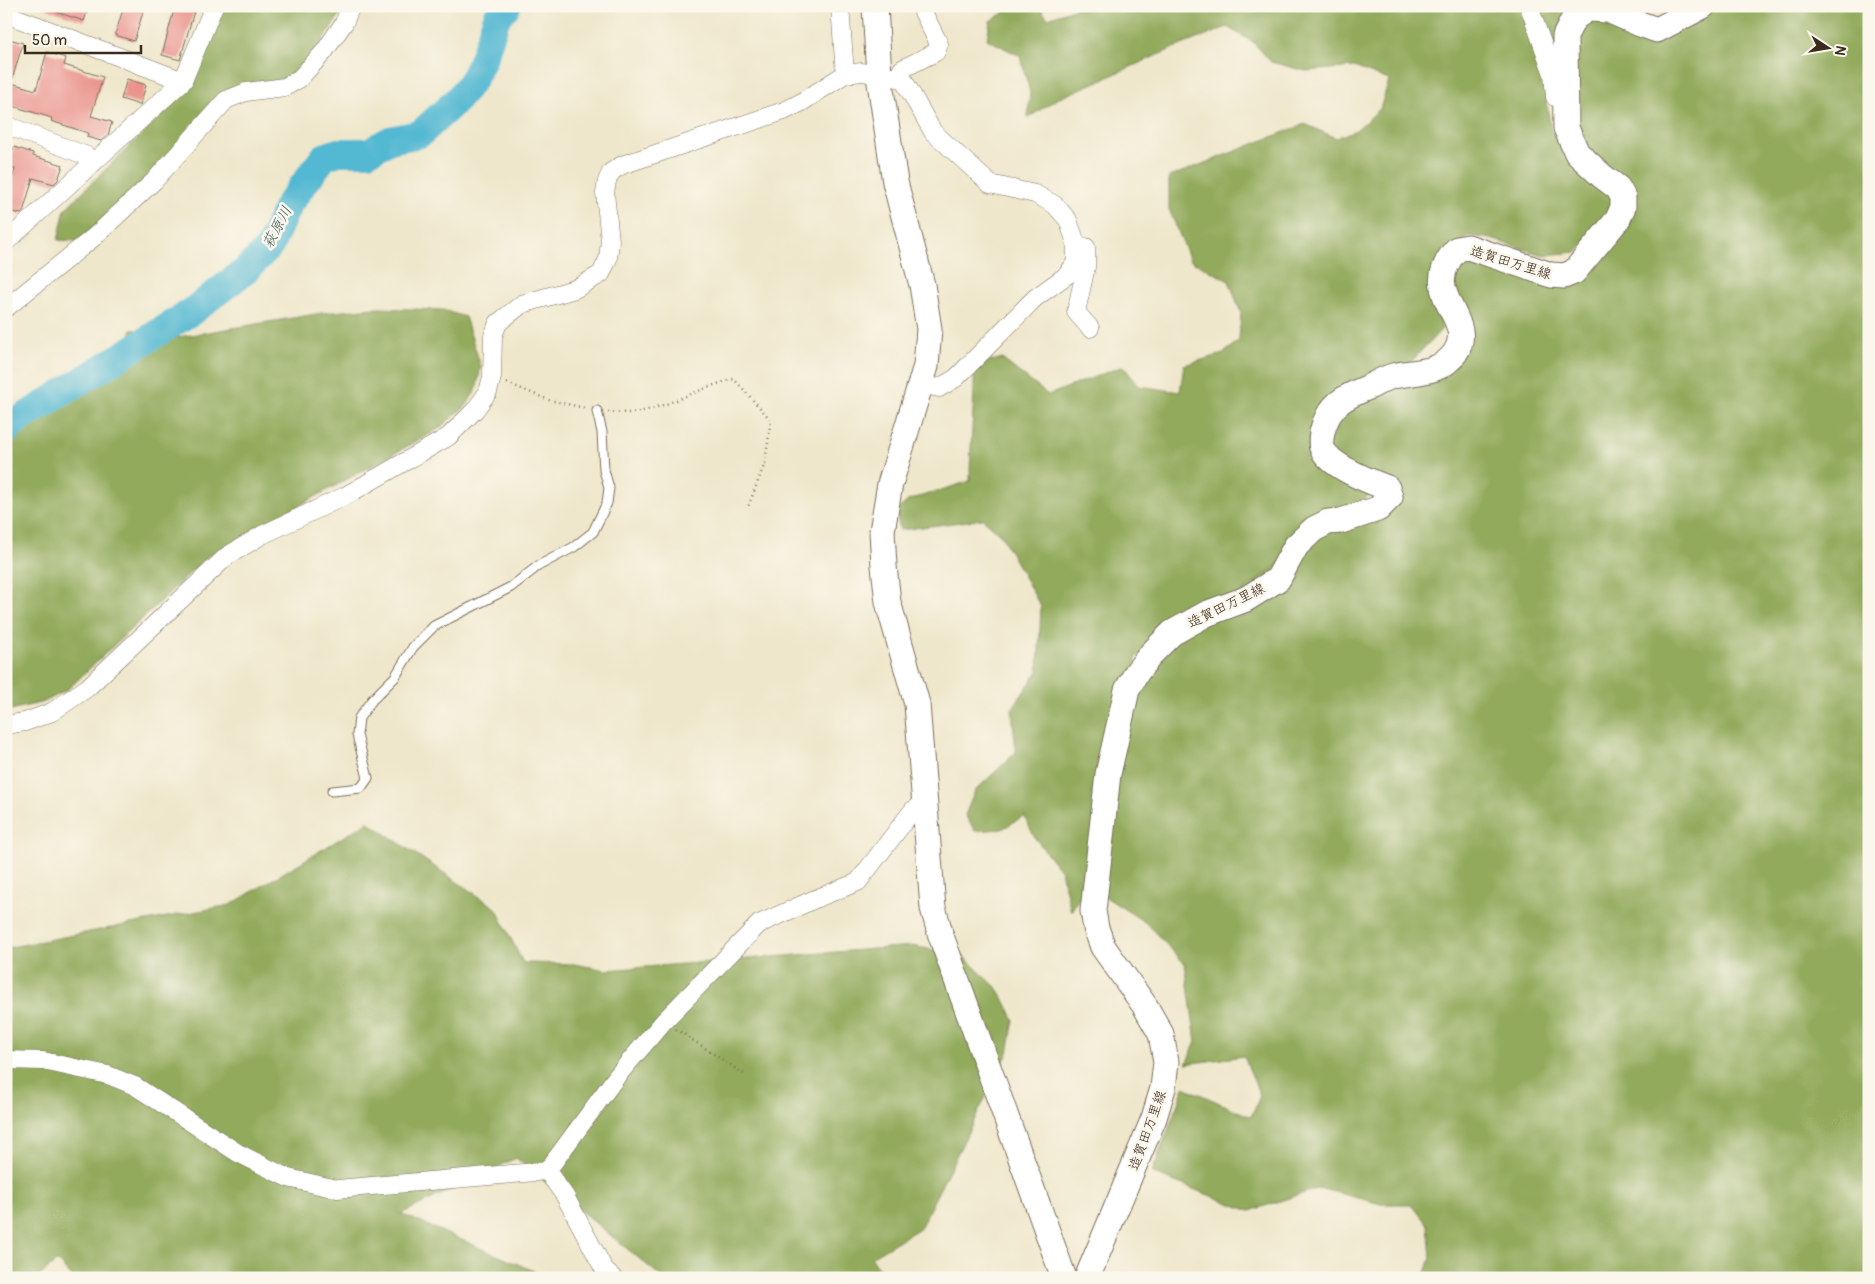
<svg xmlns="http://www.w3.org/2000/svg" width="1875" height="1284" viewBox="0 0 1875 1284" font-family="Pangolin,'Klee One',sans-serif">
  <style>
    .forest { fill: #92aa5b; stroke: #666a3c }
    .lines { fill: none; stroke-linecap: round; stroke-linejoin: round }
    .river { stroke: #53b8d2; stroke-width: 28 }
    .building { fill: #ea918a }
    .lane-casing { stroke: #7a6c5b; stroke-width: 11 }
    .street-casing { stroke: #7a6c5b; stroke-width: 19 }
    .secondary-casing { stroke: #7a6c5b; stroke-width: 27 }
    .path { stroke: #7a6c5b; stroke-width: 2.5; stroke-dasharray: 1 4; stroke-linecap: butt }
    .lane { stroke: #fff; stroke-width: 9 }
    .street { stroke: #fff; stroke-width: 18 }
    .secondary { stroke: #fff; stroke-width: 25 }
    .labels { text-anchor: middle; stroke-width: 5; stroke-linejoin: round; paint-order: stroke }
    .street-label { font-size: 14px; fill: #3b2a1e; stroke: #fbf7ec }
    .water-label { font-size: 15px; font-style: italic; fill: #435c5d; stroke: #fbf7ec }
  </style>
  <rect width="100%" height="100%" fill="#fbf7ec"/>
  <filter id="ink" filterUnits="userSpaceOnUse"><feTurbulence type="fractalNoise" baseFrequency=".02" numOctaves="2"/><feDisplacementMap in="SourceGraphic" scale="10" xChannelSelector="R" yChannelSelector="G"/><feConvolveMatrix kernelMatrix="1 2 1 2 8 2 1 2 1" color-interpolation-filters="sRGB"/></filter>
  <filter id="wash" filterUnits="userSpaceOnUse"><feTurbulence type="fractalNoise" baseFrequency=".0096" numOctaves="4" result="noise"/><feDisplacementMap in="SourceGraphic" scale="20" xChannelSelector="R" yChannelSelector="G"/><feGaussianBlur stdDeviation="1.12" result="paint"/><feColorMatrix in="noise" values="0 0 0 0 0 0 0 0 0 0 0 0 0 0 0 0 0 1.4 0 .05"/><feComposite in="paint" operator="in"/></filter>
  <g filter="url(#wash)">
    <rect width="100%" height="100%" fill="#efe7cb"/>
    <g class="forest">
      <polygon points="224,6 346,6 299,74 229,93 132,196 77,241 58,240 65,209 187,90"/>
      <path d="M1015,6h23l10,12 34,-12h436l2,1 24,76 7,48 57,56 7,23 -38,42 -34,3 -55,-17 -20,-2 -35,43 9,50 -37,39 -66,23 -24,62 56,39 -8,10 -93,74 -133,80 -50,230 -16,25 -10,-40 -26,-33 -11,-22 -22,13 -27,2 -10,-16 10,-24 41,-39 -4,-43 26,-38 3,-64 -40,-72 -18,-16 -83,11 -4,-19 13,-11 61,-19c0,-39 5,-78 4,-117l28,-5 46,36 75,-29 16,20 41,6 4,-27 39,-11 16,-14 2,-27 -12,-32 -39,-21 -21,-51v-32l136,-53 31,14 20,-8 24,-21 9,-29 -35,-13 -48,4 -35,-9 -18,-20 -26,-15 -53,21 -119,52 -27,18 2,-26 -10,-36 -33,-17 3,-18z"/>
      <polygon points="1539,6 1571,6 1558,49 1546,40"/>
      <polygon points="1715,6 1869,6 1869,1278 1424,1278 1431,1258 1428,1225 1411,1204 1381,1204 1319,1188 1250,1211 1152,1173 1184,1087 1251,1117 1260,1096 1244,1056 1186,1064 1196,1042 1185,964 1146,923 1101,894 1115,775 1134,692 1157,657 1307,542 1388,508 1327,447 1349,402 1451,367 1448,288 1459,254 1549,281 1623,222 1605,172 1572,126 1571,37 1590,15 1670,31"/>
      <polygon points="375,308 443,310 465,317 481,367 476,390 466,406 437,430 209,555 67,690 44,702 6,711 6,427 31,398 120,366 132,329 173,338 322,313"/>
      <polygon points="368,822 496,908 523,963 574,964 607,970 912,946 962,955 999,990 1014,1020 1008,1053 920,1228 871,1257 886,1278 663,1278 516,1158 401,1214 534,1271 533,1278 73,1278 57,1261 37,1278 6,1278 6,948 230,905"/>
    </g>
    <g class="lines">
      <polyline class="river" points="6,431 11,425 191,312 245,271 270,246 288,205 324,157 338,152 368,152 390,140 420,134 458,99 472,81 483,59 497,17 507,6"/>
    </g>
    <g id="blocks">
      <g class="building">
        <polygon points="47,6 89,6 84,21 47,9"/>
        <polygon points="124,6 145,6 134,41 115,35"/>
        <polygon points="175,6 188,6 195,8 180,60 162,55"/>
        <polygon points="6,38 23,43 11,83 36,90 47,52 66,58 64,65 103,77 91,116 112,122 108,135 101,141 87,137 88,133 51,121 52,118 6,104"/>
        <polygon points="127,79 146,85 140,105 121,99"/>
        <polygon points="14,147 33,153 33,156 63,165 58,180 54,184 33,178 23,212 21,214 6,210 6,199 15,169 8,167"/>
      </g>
    </g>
  </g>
  <g filter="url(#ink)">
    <use href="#blocks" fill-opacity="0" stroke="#7a6c5b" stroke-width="1"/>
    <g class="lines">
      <g class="lane-casing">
        <polyline id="lane" points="332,791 361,788 368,778 357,735 359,718 372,700 395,677 413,647 434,626 511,587 538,566 574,547 593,532 607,503 609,488 604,470 602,432 597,411"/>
      </g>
      <g class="street-casing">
        <g id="street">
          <polyline points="1529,6 1553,74 1555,97"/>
          <polyline points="6,14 183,81"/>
          <polyline points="845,74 862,72 903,79 933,132 990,184 1035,194 1055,205 1068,220 1076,243 1076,262 1067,275 1035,298 956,378 939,388 921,384"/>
          <polyline points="899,77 902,69 936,52 939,44 920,6"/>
          <polyline points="6,125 87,156 94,162"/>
          <polyline points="6,242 183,81 214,6"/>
          <polyline points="1086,247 1086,267 1076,312 1090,328"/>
          <polyline points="6,308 94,237 154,181 226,100 246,92 285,87 299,79 324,52 344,23 351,6"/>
          <polyline points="6,725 25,722 52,712 87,688 227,556 262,535 345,496 448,437 475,410 488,392 492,377 493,336 498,323 522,304 575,289 601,274 608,259 610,241 605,193 607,181 611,172 622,165 784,111 802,102 845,74 840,6"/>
          <polyline points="6,1060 43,1061 108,1075 135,1086 238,1153 288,1178 337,1189 547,1171 617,1076 664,1021 759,924 815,899 858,882 913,810 925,804"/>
          <polyline points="547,1171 565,1196 605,1271 613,1278"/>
        </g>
      </g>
      <g class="secondary-casing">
        <g id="secondary">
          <polyline points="875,6 879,76 895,182 922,285 929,329 926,366 890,484 882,531 884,566 888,602 917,704 933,908 941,936 1064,1278"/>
          <path d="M1087,1278l67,-160 9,-30 3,-26 -5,-28 -16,-28 -42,-59 -7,-19 -3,-17 15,-137 19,-84 10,-18 15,-19 20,-20 34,-19 40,-15 32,-20 18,-33 18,-17 14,-7 13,-1 37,-12 12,-12 -3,-9c-18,-7 -55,-21 -64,-38 -3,-5 -2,-12 -1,-18 7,-28 22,-35 47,-45 8,-4 16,-9 24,-11 22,-5 48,-2 62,-23 24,-36 -40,-58 2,-104l11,-2 83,28 13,1 10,-4 44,-53 5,-12v-10l-5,-9 -16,-12 -25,-23 -11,-25 -1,-92 9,-18 14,-9 20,1 32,14 17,6 46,-24"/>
        </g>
      </g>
      <g class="path">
        <polyline points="507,383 549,400 585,408"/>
        <path d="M608,412c10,0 21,2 31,0 33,-7 62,-25 95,-33l37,41 -6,43 -17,44"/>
        <polyline points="676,1029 744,1074"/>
      </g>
      <use href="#lane" class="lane"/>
      <use href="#street" class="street"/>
      <use href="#secondary" class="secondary"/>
    </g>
  </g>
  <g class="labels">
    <g class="street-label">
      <text transform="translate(1511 262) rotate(17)" y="5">造賀田万里線</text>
      <text transform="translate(1226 605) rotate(-26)" y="5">造賀田万里線</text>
      <text transform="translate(1147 1130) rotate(-70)" y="5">造賀田万里線</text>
    </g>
    <g class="water-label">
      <text transform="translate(277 227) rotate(-62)" y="5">萩原川</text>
    </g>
  </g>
  <rect width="1875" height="1284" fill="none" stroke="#fbf7ec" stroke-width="25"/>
  <g transform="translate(1828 48) rotate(102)" stroke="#fbf7ec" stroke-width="4" paint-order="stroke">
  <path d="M0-4L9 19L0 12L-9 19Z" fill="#3b2a1e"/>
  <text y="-8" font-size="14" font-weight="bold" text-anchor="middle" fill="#3b2a1e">N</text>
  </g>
  <path d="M25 45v8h116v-8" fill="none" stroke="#3b2a1e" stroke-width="2.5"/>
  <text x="32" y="45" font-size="15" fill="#3b2a1e" stroke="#fbf7ec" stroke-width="4" paint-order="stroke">50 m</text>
</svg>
